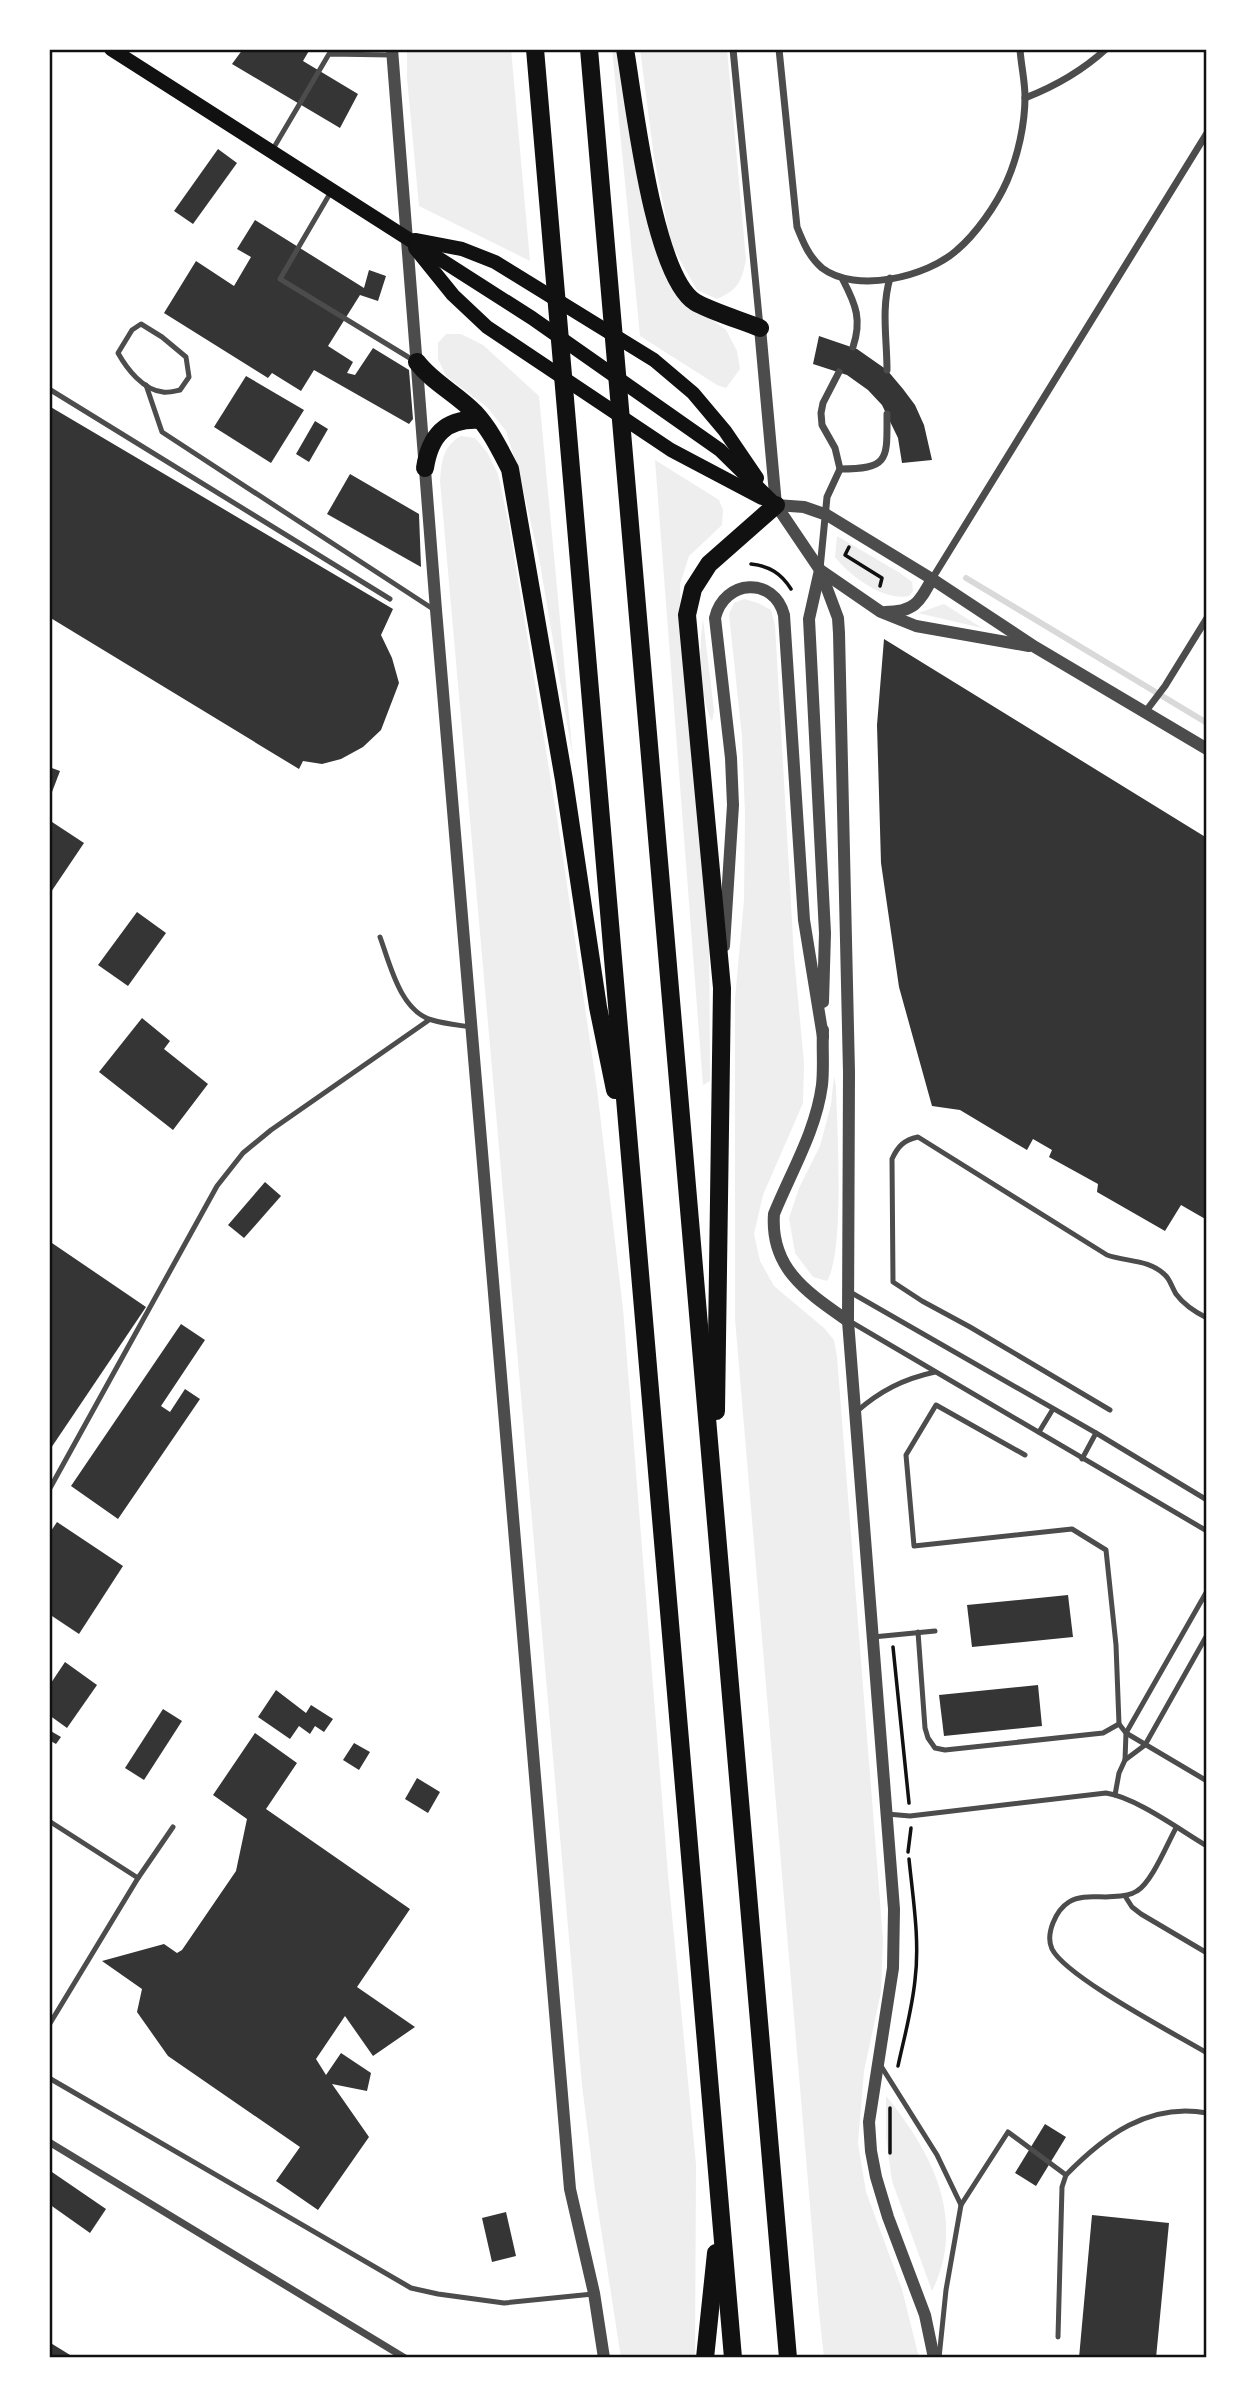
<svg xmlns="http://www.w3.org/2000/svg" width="1256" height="2407" viewBox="0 0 1256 2407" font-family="'Playfair Display',serif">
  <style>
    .green { fill: #eee }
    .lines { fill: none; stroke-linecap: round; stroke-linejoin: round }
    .stream { stroke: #d9d9d9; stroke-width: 6 }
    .building { fill: #353535 }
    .path { stroke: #111; stroke-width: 3.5 }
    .service { stroke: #4c4c4c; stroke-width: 5 }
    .minor { stroke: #4c4c4c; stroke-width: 7 }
    .tertiary { stroke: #4c4c4c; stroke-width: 12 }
    .secondary { stroke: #111; stroke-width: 14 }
    .motorway { stroke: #111; stroke-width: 18 }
    .neatline { fill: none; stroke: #111; stroke-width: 2.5 }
  </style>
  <rect width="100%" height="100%" fill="#fff"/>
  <g class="green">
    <polygon points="407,49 511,49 530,261 419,206 407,78"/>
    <polygon points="612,49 617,49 633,153 654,247 680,297 726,330 737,351 740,369 726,388 717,385 640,336"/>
    <path d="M640,49h87l19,211c-5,22 -7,29 -29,39l-20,-9 -26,-46 -17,-87z"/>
    <polygon points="446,334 461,334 483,345 539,396 573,758 539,558 520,476 506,431 487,407 446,376 438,359 438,343"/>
    <path d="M461,436l14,2 12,14 11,22 11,51 49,299 39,265 26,220 45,565 28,290 -1,194h-74l-26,-168 -13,-105 -142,-1604c2,-20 2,-34 21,-45z"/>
    <polygon points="655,460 719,500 723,510 722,525 689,556 680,584 682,651 709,930 710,1081 703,1085"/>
    <path d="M837,536l63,37 12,9 1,9 -4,5c-26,5 -59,-20 -74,-39z"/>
    <polygon points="744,599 758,603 771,610 775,625 794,956 804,1063 803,1103 763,1195 754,1234 760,1261 774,1286 824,1328 834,1340 837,1357 883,1939 881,1992 864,2071 858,2143 866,2192 902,2289 919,2358 824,2358 819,2312 735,1319 735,999 744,900 745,814 742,737 729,614 734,603"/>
    <polygon points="944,604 982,628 918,613"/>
    <path d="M703,619l11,92 -2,11c-14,-31 -13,-71 -9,-103z"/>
    <path d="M834,1076l2,11c1,41 9,164 -9,194l-14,-4 -18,-24 -6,-35 10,-30 21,-42 11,-41z"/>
    <path d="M886,2096c46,56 81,124 46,195l-40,-110 -6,-43z"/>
  </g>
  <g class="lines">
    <polyline class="stream" points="966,578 1207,723"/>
  </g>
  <g class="building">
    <polygon points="243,49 283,49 286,51 287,49 310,49 303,61 358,94 340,128 232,64"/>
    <polygon points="218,149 237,163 193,224 174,211"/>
    <polygon points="255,220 364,288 369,270 386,276 378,301 360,295 328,346 353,362 347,373 355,375 373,348 409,370 413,419 409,424 314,370 301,391 272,373 268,378 164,313 196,261 234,286 251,257 237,249"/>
    <polygon points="819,336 857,349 887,370 903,389 915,405 924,425 932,460 902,463 898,438 882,405 868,390 847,375 813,364"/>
    <polygon points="246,376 304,410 271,463 214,427"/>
    <polygon points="49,406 393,609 381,635 392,658 399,683 381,730 363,747 341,759 322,764 303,761 299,769 49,617"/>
    <polygon points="315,421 328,429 309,462 296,454"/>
    <polygon points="350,474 419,514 421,567 327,514"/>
    <polygon points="884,639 1207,838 1207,1220 1181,1205 1165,1231 1097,1192 1098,1184 1049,1157 1052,1150 1033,1139 1027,1150 960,1110 932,1106 899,987 881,863 877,725"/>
    <polygon points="49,767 60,771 52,792 49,790"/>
    <polygon points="49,820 84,843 49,895"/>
    <polygon points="137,912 166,933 128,986 98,965"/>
    <polygon points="142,1018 170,1041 164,1049 208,1084 173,1130 99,1072"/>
    <polygon points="265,1182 281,1196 244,1238 228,1225"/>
    <polygon points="49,1241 146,1307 49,1451"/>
    <polygon points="181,1324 205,1340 161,1406 170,1412 185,1389 200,1399 118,1519 71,1486"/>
    <polygon points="57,1522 123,1566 79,1634 49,1614 49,1534"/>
    <polygon points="1068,1595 1073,1637 972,1647 967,1605"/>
    <polygon points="65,1662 97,1685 67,1728 49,1715 49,1686"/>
    <polygon points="1038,1685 1042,1726 944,1736 939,1695"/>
    <polygon points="276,1690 306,1713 311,1705 333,1719 324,1732 315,1726 310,1734 299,1726 290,1739 258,1717"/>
    <polygon points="163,1709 182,1721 144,1780 125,1768"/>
    <polygon points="49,1730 61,1737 56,1744 49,1740"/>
    <polygon points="255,1733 297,1763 266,1809 410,1909 357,1987 415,2027 373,2056 345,2016 316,2059 326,2075 341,2053 371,2073 367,2091 332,2084 369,2137 318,2210 276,2181 300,2147 168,2056 137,2012 142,1989 102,1961 164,1944 177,1953 182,1950 236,1871 247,1819 213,1795"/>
    <polygon points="354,1743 370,1752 359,1770 343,1760"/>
    <polygon points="417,1778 440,1792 428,1813 405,1799"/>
    <polygon points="1045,2124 1066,2137 1036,2186 1015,2173"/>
    <polygon points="49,2170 106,2209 90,2233 49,2204"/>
    <polygon points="506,2212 516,2256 492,2262 482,2218"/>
    <polygon points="1092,2215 1169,2223 1156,2358 1079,2358"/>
    <polygon points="49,2342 75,2358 49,2358"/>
  </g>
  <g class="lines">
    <g class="path">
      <polyline points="849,547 845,555 882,578 880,586"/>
      <path d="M751,564c18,2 30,9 40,25"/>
      <polyline points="893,1647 909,1803"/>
      <polyline points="908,1852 911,1828"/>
      <path d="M898,2066c6,-28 14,-56 17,-86 5,-39 -2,-81 -6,-121"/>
      <polyline points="890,2153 890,2108"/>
    </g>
    <g class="service">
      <polyline points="273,149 329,54 391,55"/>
      <polyline points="332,190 280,279 413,360"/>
      <path d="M141,324l21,13 24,20 3,20 -9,13c-5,1 -12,3 -17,2 -20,-2 -36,-23 -45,-39l14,-23z"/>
      <polyline points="146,385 162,432 433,609"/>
      <polyline points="49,389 390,599"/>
      <path d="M380,937c10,27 20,74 52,83 13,4 26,5 39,7"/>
      <polyline points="850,1292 1096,1433 1207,1500"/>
      <polyline points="851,1322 1207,1531"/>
      <path d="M1110,1410l-140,-83 -48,-26 -29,-19 -1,-123c6,-13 12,-19 26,-22l189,118c19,7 42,4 58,20 5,4 7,13 11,19 8,11 19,18 31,24"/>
      <path d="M856,1412c24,-21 47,-33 79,-40"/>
      <polyline points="1039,1432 1053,1409"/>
      <polyline points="1025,1455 936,1405 906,1455 914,1546 1072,1529 1106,1550 1116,1645 1119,1724 1126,1733 1207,1781"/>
      <polyline points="1082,1459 1096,1433"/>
      <polyline points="49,1490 217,1186 243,1153 271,1130 429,1020"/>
      <polyline points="918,1632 925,1728 928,1738 935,1748 945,1750 1103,1733 1119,1724"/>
      <polyline points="873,1637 935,1631"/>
      <polyline points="1125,1760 1145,1745 1207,1635"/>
      <polyline points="1115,1795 1119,1773 1125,1760 1126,1733 1207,1591"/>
      <path d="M887,1814l23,2 196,-23c29,4 74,37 101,53"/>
      <polyline points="49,1821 138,1878"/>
      <path d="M1176,1828c-9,16 -24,54 -39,63 -9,6 -21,5 -31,6 -12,0 -26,-2 -37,5 -13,8 -24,32 -17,47 14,28 123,85 155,104"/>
      <polyline points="1125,1896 1132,1907 1141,1914 1207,1953"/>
      <polyline points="49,2025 138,1878 173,1827"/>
      <polyline points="881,2066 937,2155 961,2205 946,2290 939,2358"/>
      <polyline points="49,2078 411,2288 438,2294 504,2303 593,2294"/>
      <path d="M1066,2175c38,-39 83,-73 141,-62"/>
      <polyline points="961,2205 1008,2132 1066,2175 1062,2187 1058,2337"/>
    </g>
    <g class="minor">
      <polyline points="733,49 760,327"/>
      <path d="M779,49l18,178c6,15 12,30 25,41 34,26 105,9 135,-18 19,-16 40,-46 50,-69 11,-25 18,-57 18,-84 0,-16 -4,-32 -5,-48"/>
      <path d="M1025,98c31,-12 57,-27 81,-49"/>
      <path d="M843,280c13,25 19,40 10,67"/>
      <path d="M887,370c0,-31 -6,-61 3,-92"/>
      <path d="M840,469c50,0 47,-10 47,-55"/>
      <polyline points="820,569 827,497 840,469 835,448 822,425 821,413 823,403 839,372"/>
      <polyline points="932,579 1207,133"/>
      <polyline points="1146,711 1165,686 1207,618"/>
      <polyline points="49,2142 405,2358"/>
    </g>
    <g class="tertiary">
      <polyline points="392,49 436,610 570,2189 594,2293 604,2358"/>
      <polyline points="760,328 776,505 820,570 881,612 916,626 1029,646"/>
      <polyline points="776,505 804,507 827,515 932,579 1035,647 1207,749"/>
      <polyline points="820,570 838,618 839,633 849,1072 848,1321 894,1909 893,1968 869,2122 871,2151 876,2177 888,2217 925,2315 934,2358"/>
      <polyline points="820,570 809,619 825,933 823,1002"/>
      <path d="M885,612c29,0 34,-9 47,-33"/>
      <path d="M724,946l9,-141 -2,-47 -16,-140c9,-39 59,-42 69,-3l20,305 19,117"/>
      <path d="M823,1030c-1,18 1,38 -1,55 -6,46 -31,87 -48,129 -4,55 34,79 74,107"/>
    </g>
    <g class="secondary">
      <polyline points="111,49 532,318 720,450 776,505"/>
      <polyline points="415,240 462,249 495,262 654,360 693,393 725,431 757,478"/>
      <polyline points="415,248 453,295 487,327 671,450 762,498"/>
    </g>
    <g class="motorway">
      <polyline points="535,49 733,2358"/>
      <polyline points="589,49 788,2358"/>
      <path d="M625,49c9,52 28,226 70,253 15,9 48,19 65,26"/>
      <path d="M417,362c16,21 40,32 58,51 15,16 25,37 35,56l54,311 34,227 17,83"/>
      <path d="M425,468c5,-33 21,-50 55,-48"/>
      <polyline points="716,1411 722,988 687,615 693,589 709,564 776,505"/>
      <polyline points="705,2358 716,2253"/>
    </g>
  </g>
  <rect width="1256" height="2407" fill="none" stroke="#ffffff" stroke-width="102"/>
  <rect x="51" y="51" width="1154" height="2305" class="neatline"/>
</svg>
